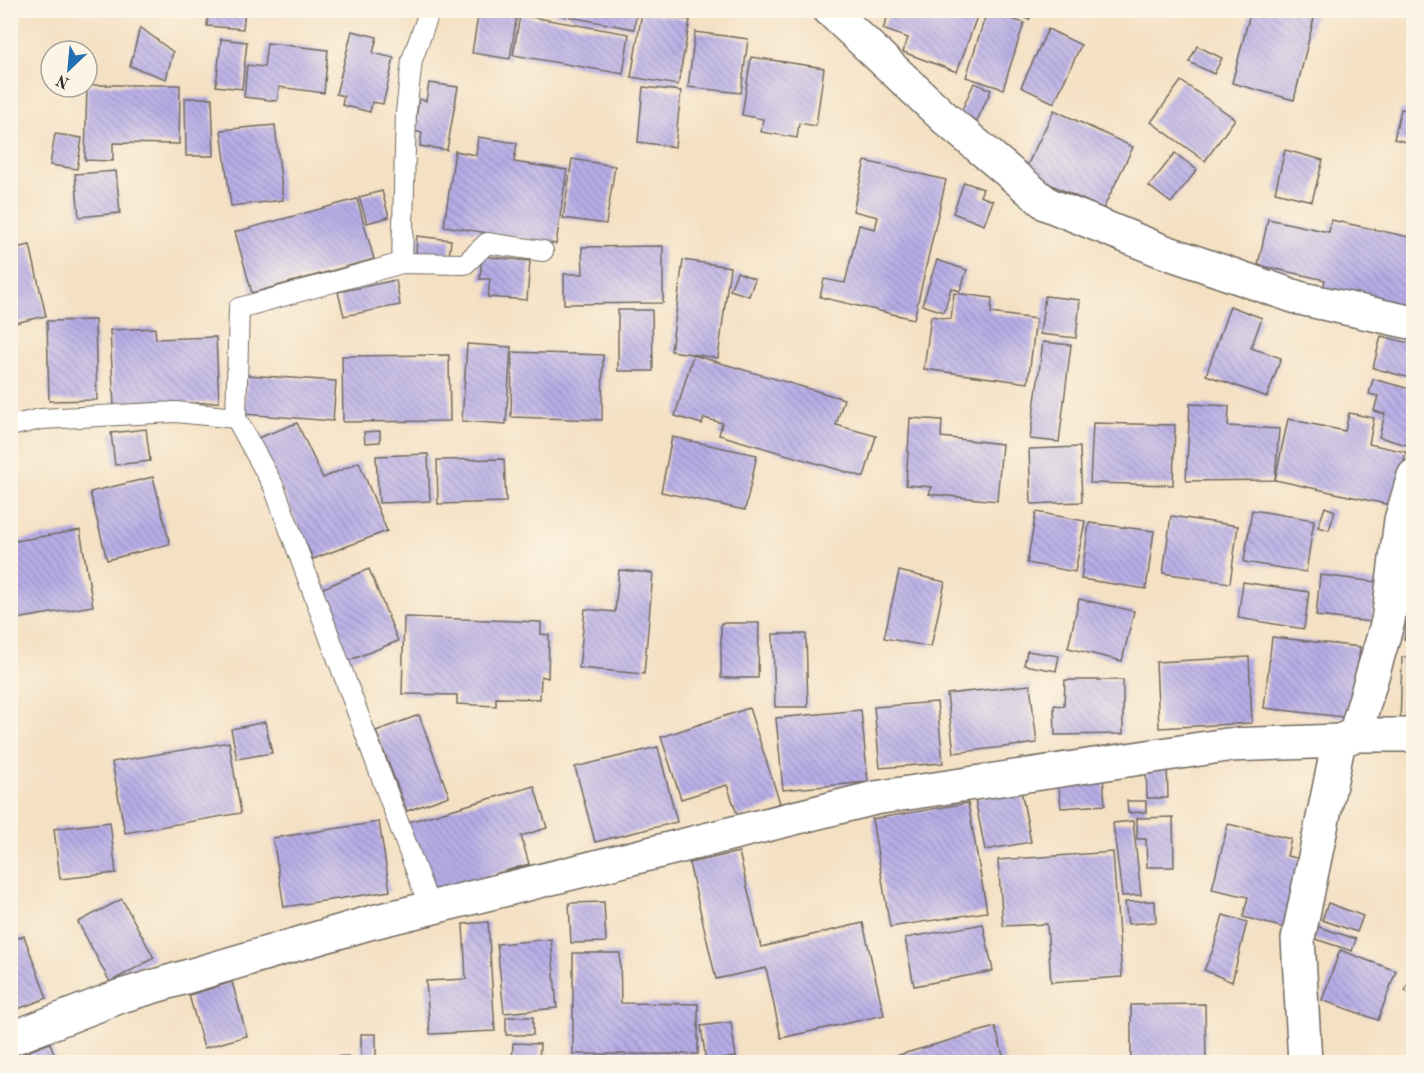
<svg xmlns="http://www.w3.org/2000/svg" width="1424" height="1073" viewBox="0 0 1424 1073" font-family="'Old Standard TT',serif">
  <style>
    .building { fill: url(#building-back-hatch) }
    .lines { fill: none; stroke-linecap: round; stroke-linejoin: round }
    .lane-casing { stroke: #716a60; stroke-width: 22 }
    .street-casing { stroke: #716a60; stroke-width: 36 }
    .lane { stroke: #fff; stroke-width: 20 }
    .street { stroke: #fff; stroke-width: 33 }
  </style>
  <defs>
    <pattern id="building-back-hatch" width="6" height="6" patternUnits="userSpaceOnUse" patternTransform="scale(1.5)"><rect width="6" height="6" fill="#b7ade7"/><path d="M-1 5l2 2M0 0l6 6M5-1l2 2" fill="none" stroke="#958dbb"/></pattern>
  </defs>
  <rect width="100%" height="100%" fill="#fcf5e5"/>
  <filter id="ink" filterUnits="userSpaceOnUse"><feTurbulence type="fractalNoise" baseFrequency=".0167" numOctaves="2"/><feDisplacementMap in="SourceGraphic" scale="12" xChannelSelector="R" yChannelSelector="G"/><feConvolveMatrix kernelMatrix="1 2 1 2 8 2 1 2 1" color-interpolation-filters="sRGB"/></filter>
  <filter id="wash" filterUnits="userSpaceOnUse"><feTurbulence type="fractalNoise" baseFrequency=".008" numOctaves="4" result="noise"/><feDisplacementMap in="SourceGraphic" scale="24" xChannelSelector="R" yChannelSelector="G"/><feGaussianBlur stdDeviation="1.35" result="paint"/><feColorMatrix in="noise" values="0 0 0 0 0 0 0 0 0 0 0 0 0 0 0 0 0 1.4 0 .05"/><feComposite in="paint" operator="in"/></filter>
  <g filter="url(#wash)">
    <rect width="100%" height="100%" fill="#f4e0c3"/>
    <g id="blocks">
      <g class="building">
        <polygon points="208,10 245,10 243,29 207,26"/>
        <polygon points="479,10 517,14 510,59 472,53"/>
        <polygon points="538,10 567,10 566,16"/>
        <polygon points="570,10 637,10 634,29 570,17"/>
        <polygon points="890,10 979,11 957,72 903,52 908,38 883,29"/>
        <polygon points="1008,10 1034,10 1029,20"/>
        <polygon points="1251,10 1316,10 1294,100 1232,83"/>
        <polygon points="987,11 1024,23 1003,89 966,77"/>
        <polygon points="642,12 690,20 678,85 631,77"/>
        <polygon points="520,15 629,34 623,74 513,55"/>
        <polygon points="140,27 173,52 166,79 130,66"/>
        <polygon points="1048,29 1081,45 1054,103 1021,87"/>
        <polygon points="352,31 377,37 373,53 394,58 383,104 372,102 370,112 342,105 344,96 336,94"/>
        <polygon points="695,32 748,39 741,93 688,87"/>
        <polygon points="221,39 247,42 242,89 216,86"/>
        <polygon points="267,43 328,50 324,93 279,87 277,101 244,97 247,65 264,67"/>
        <polygon points="1197,46 1222,58 1214,74 1189,62"/>
        <polygon points="751,57 824,68 816,126 799,123 797,138 761,132 763,119 742,115"/>
        <polygon points="1181,81 1235,119 1205,161 1151,122"/>
        <polygon points="429,83 458,87 447,150 420,146 422,133 414,131 419,99 426,101"/>
        <polygon points="974,83 991,90 977,121 960,114"/>
        <polygon points="87,85 180,85 179,144 113,143 113,161 85,160"/>
        <polygon points="643,87 681,91 675,147 638,142"/>
        <polygon points="185,98 212,98 214,156 186,156"/>
        <polygon points="1401,109 1414,112 1414,144 1394,139"/>
        <polygon points="1054,110 1133,147 1103,209 1024,172"/>
        <polygon points="275,125 283,200 231,206 221,130"/>
        <polygon points="55,134 82,138 77,169 50,165"/>
        <polygon points="478,137 517,143 514,162 567,170 556,244 444,226 455,151 476,155"/>
        <polygon points="1285,150 1323,160 1312,201 1275,192"/>
        <polygon points="1175,153 1197,170 1171,203 1149,186"/>
        <polygon points="572,159 615,166 606,224 563,218"/>
        <polygon points="865,161 946,180 914,319 820,297 824,279 845,283 859,225 875,229 878,217 853,211"/>
        <polygon points="116,171 120,213 79,217 75,174"/>
        <polygon points="964,182 983,189 980,196 993,201 984,225 953,213"/>
        <polygon points="382,191 389,217 367,223 359,197"/>
        <polygon points="357,199 374,259 252,293 235,232"/>
        <polygon points="1268,219 1329,232 1331,220 1414,238 1414,313 1322,293 1325,280 1258,265"/>
        <polygon points="417,236 451,240 449,257 416,254"/>
        <polygon points="30,245 46,316 10,324 10,249"/>
        <polygon points="663,246 663,303 564,304 564,274 583,274 582,247"/>
        <polygon points="482,256 530,261 527,300 488,297 490,279 480,279"/>
        <polygon points="683,260 730,267 718,358 671,351"/>
        <polygon points="937,260 967,270 960,291 951,288 944,312 922,305"/>
        <polygon points="737,272 755,279 749,296 730,290"/>
        <polygon points="396,280 400,305 344,316 338,292"/>
        <polygon points="954,293 992,298 991,313 1036,319 1028,383 924,369 931,316 951,319"/>
        <polygon points="1045,296 1080,300 1076,338 1040,334"/>
        <polygon points="1230,306 1262,318 1251,348 1281,358 1267,397 1206,375"/>
        <polygon points="618,310 652,310 653,371 618,371"/>
        <polygon points="95,320 97,400 49,401 47,321"/>
        <polygon points="155,328 156,339 216,337 219,402 114,407 110,330"/>
        <polygon points="1381,336 1414,344 1414,379 1373,368"/>
        <polygon points="1043,342 1071,345 1059,442 1030,439"/>
        <polygon points="467,344 511,347 506,424 462,421"/>
        <polygon points="512,352 603,355 602,420 511,417"/>
        <polygon points="449,355 450,421 343,422 342,356"/>
        <polygon points="693,355 844,399 836,425 876,436 864,477 719,435 722,423 704,418 702,424 675,416"/>
        <polygon points="247,375 336,381 333,421 244,414"/>
        <polygon points="1373,379 1414,390 1414,423 1407,445 1379,437 1385,414 1374,411 1378,396 1369,394"/>
        <polygon points="1190,404 1229,406 1228,426 1279,429 1275,480 1186,481"/>
        <polygon points="1349,413 1374,418 1369,444 1406,452 1395,506 1275,480 1288,419 1345,431"/>
        <polygon points="910,418 942,420 941,437 1002,444 997,501 929,494 932,487 906,485"/>
        <polygon points="297,423 323,478 359,462 387,531 313,559 258,438"/>
        <polygon points="1093,423 1175,425 1173,485 1090,483"/>
        <polygon points="146,429 150,461 115,465 111,433"/>
        <polygon points="380,431 380,442 365,443 364,432"/>
        <polygon points="672,437 757,455 745,510 661,492"/>
        <polygon points="1080,447 1082,502 1031,504 1029,449"/>
        <polygon points="428,454 430,501 379,503 376,456"/>
        <polygon points="504,459 506,502 438,504 437,460"/>
        <polygon points="153,477 170,544 107,560 90,492"/>
        <polygon points="1325,507 1335,511 1329,530 1318,527"/>
        <polygon points="1252,510 1314,520 1306,572 1244,562"/>
        <polygon points="1036,512 1085,521 1075,572 1027,563"/>
        <polygon points="1171,516 1238,526 1230,583 1163,573"/>
        <polygon points="1089,523 1154,531 1146,589 1081,579"/>
        <polygon points="80,530 93,606 10,620 10,542"/>
        <polygon points="369,569 398,641 345,662 316,591"/>
        <polygon points="619,570 653,573 644,674 579,668 585,609 615,612"/>
        <polygon points="899,571 945,582 931,647 884,638"/>
        <polygon points="1320,575 1377,582 1372,622 1316,616"/>
        <polygon points="1243,582 1309,592 1304,629 1238,618"/>
        <polygon points="1079,599 1134,611 1122,661 1068,648"/>
        <polygon points="1409,611 1414,612 1414,640 1404,639"/>
        <polygon points="404,617 541,622 541,634 549,635 548,678 541,676 540,699 496,698 496,706 457,704 457,695 402,694"/>
        <polygon points="721,623 759,623 758,678 721,678"/>
        <polygon points="773,634 806,634 808,707 775,707"/>
        <polygon points="1272,637 1360,647 1352,718 1264,708"/>
        <polygon points="1027,651 1059,656 1056,671 1024,665"/>
        <polygon points="1249,657 1252,723 1159,728 1156,662"/>
        <polygon points="1402,657 1414,658 1414,725 1400,725"/>
        <polygon points="1065,680 1123,680 1123,734 1055,735 1054,705 1064,706"/>
        <polygon points="1030,685 1037,743 954,753 947,694"/>
        <polygon points="937,702 943,763 880,768 874,707"/>
        <polygon points="749,708 780,803 738,817 727,785 681,799 661,737"/>
        <polygon points="861,710 868,782 783,790 776,718"/>
        <polygon points="419,715 449,796 407,811 376,731"/>
        <polygon points="265,722 272,753 237,759 231,729"/>
        <polygon points="229,742 241,813 125,833 112,762"/>
        <polygon points="658,747 677,822 595,842 575,767"/>
        <polygon points="1167,763 1168,798 1147,798 1146,765"/>
        <polygon points="1103,775 1105,805 1061,808 1058,779"/>
        <polygon points="534,786 547,828 521,836 529,864 427,894 405,823"/>
        <polygon points="1021,790 1031,842 985,850 975,799"/>
        <polygon points="1127,801 1146,801 1146,812 1128,813"/>
        <polygon points="968,803 987,912 890,927 872,819"/>
        <polygon points="1173,817 1174,867 1147,867 1146,839 1137,839 1137,818"/>
        <polygon points="1133,821 1141,895 1122,896 1113,823"/>
        <polygon points="110,822 116,873 60,879 54,829"/>
        <polygon points="379,822 390,891 284,907 273,838"/>
        <polygon points="1228,824 1291,839 1287,856 1301,859 1285,928 1243,917 1248,897 1212,889"/>
        <polygon points="739,852 761,947 863,923 884,1015 781,1038 766,968 716,979 689,863"/>
        <polygon points="1113,852 1122,977 1051,982 1047,924 1003,926 998,860"/>
        <polygon points="122,899 154,958 110,982 78,922"/>
        <polygon points="1155,901 1156,922 1128,924 1125,902"/>
        <polygon points="604,902 606,942 571,943 569,903"/>
        <polygon points="1328,903 1363,916 1357,932 1322,920"/>
        <polygon points="1223,915 1247,922 1232,982 1204,970 1213,950"/>
        <polygon points="488,922 495,1031 430,1034 426,981 466,979 463,924"/>
        <polygon points="983,924 993,971 914,986 905,938"/>
        <polygon points="1316,926 1356,939 1352,951 1312,938"/>
        <polygon points="24,936 47,998 10,1012 10,941"/>
        <polygon points="551,939 557,1008 504,1013 497,944"/>
        <polygon points="1340,950 1396,971 1378,1020 1322,1000"/>
        <polygon points="573,953 620,953 621,1003 698,1004 698,1054 573,1054"/>
        <polygon points="1414,969 1414,995 1405,991"/>
        <polygon points="232,982 247,1036 204,1048 189,995"/>
        <polygon points="1205,1004 1206,1062 1131,1062 1131,1005"/>
        <rect x="506" y="1017" width="27" height="18"/>
        <polygon points="731,1022 736,1057 706,1061 701,1026"/>
        <polygon points="995,1027 1005,1062 875,1062"/>
        <rect x="361" y="1034" width="15" height="28"/>
        <polygon points="50,1043 57,1062 10,1062 10,1058"/>
        <polygon points="513,1043 540,1044 539,1062 512,1062"/>
        <polygon points="348,1056 348,1062 306,1062 306,1058"/>
      </g>
    </g>
  </g>
  <g filter="url(#ink)">
    <use href="#blocks" fill-opacity="0" stroke="#716a60" stroke-width="1.5"/>
    <g class="lines">
      <g class="lane-casing">
        <g id="lane">
          <polyline points="402,263 406,112 412,60 430,10"/>
          <polyline points="236,418 239,308 402,263 465,264 487,243 543,251"/>
          <polyline points="10,426 41,419 176,412 236,418 274,487 430,908"/>
        </g>
      </g>
      <g class="street-casing">
        <g id="street">
          <polyline points="830,10 947,120 1047,204 1160,250 1299,298 1414,323"/>
          <polyline points="1355,735 1388,621 1401,520 1414,476"/>
          <polyline points="10,1039 121,996 369,923 875,798 1227,745 1339,741 1355,735 1414,735"/>
          <polyline points="1305,1062 1298,939 1339,741"/>
        </g>
      </g>
      <use href="#lane" class="lane"/>
      <use href="#street" class="street"/>
    </g>
  </g>
  <rect width="1424" height="1073" fill="none" stroke="#fcf5e5" stroke-width="36"/>
  <g transform="translate(69 69) rotate(206)"><circle r="28" fill="#fcf5e5" stroke="#a8a49b" stroke-width="1.5"/>
  <path d="M0-4.5L10 22L0 15L-10 22Z" fill="#1f6fb2"/>
  <text y="-9" font-size="16" font-weight="bold" text-anchor="middle" fill="#2b2b2b">N</text>
  </g>
</svg>
